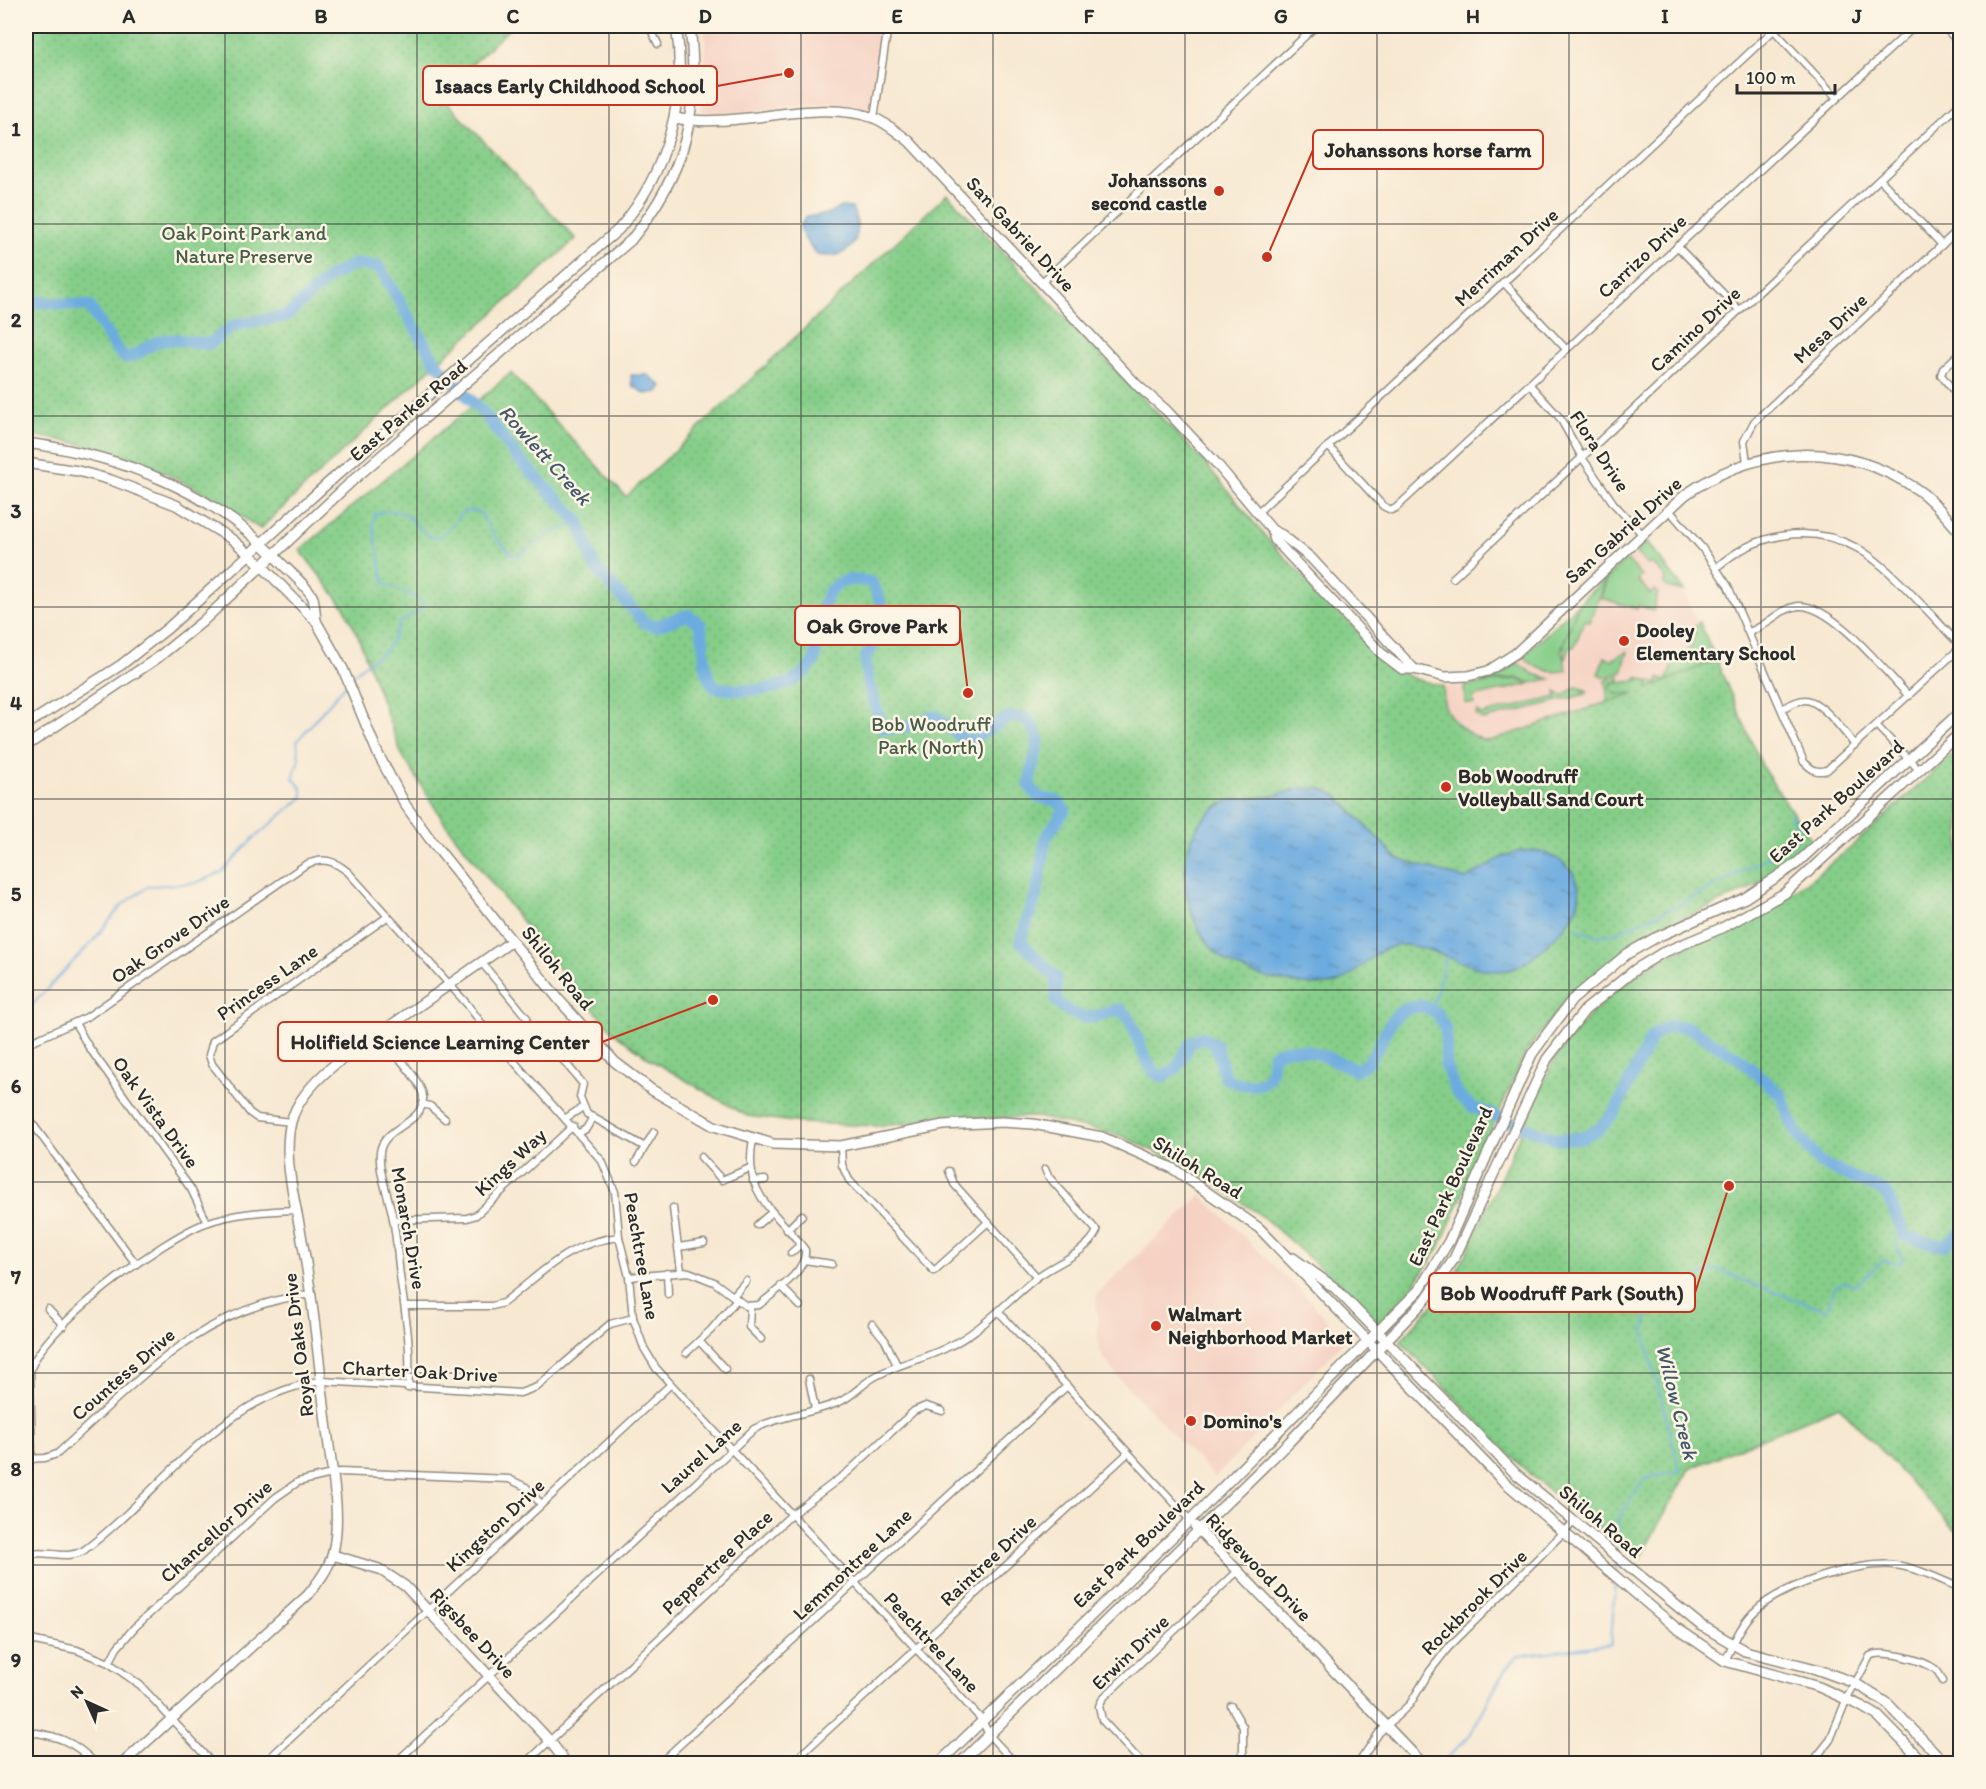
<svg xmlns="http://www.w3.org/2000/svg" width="1986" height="1789" viewBox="0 0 1986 1789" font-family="Itim,sans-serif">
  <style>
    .built { fill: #f5d2c3 }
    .grass { fill: #85ce89; stroke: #587c5a; stroke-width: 1.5 }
    .park { fill: url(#park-dots); stroke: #587c5a; stroke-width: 1.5 }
    .water { fill: url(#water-ripples); stroke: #4c6b85; stroke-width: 1.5 }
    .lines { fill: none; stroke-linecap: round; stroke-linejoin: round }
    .stream { stroke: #6cabdf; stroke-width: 2 }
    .river { stroke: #6cabdf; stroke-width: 12 }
    .street-casing { stroke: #918a7e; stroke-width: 9 }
    .secondary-casing { stroke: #918a7e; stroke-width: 12 }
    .street { stroke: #fff; stroke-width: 6 }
    .secondary { stroke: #fff; stroke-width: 9 }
    .grid { fill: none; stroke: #2b2b2b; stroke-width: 1.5; stroke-opacity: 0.55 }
    .poi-dot { fill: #c8321e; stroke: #fcf5e5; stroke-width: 2 }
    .labels { text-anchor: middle; stroke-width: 5; stroke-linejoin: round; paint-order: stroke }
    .poi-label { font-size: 20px; font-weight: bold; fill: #2b2b2b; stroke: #fcf5e5; text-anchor: start }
    .park-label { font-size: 20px; fill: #465c47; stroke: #fcf5e5 }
    .street-label { font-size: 20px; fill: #2b2b2b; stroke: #fcf5e5 }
    .water-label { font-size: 21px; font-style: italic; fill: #42586a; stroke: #fcf5e5 }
    .leader { fill: none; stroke: #c8321e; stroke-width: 2 }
    .callout-dot { fill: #c8321e; stroke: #fcf5e5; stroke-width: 2 }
    .callout { fill: #fcf5e5; stroke: #c8321e; stroke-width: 2 }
    .callout-label { font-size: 21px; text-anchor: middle; font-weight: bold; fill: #2b2b2b }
    .neatline { fill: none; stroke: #2b2b2b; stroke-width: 2 }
    .grid-label { font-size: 20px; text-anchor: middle; font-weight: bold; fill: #2b2b2b }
  </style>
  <defs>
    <pattern id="park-dots" width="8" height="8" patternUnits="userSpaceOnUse" patternTransform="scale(1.5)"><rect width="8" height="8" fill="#85ce89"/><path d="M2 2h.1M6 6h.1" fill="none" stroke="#73b176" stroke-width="1.8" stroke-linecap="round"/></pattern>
    <pattern id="water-ripples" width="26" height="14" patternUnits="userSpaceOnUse" patternTransform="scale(1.5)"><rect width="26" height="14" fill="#6cabdf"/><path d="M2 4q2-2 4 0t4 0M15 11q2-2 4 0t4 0" fill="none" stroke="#598bb5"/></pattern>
  </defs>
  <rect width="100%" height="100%" fill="#fcf5e5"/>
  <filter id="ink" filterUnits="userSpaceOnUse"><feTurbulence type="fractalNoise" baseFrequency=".0167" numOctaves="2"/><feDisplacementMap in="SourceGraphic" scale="12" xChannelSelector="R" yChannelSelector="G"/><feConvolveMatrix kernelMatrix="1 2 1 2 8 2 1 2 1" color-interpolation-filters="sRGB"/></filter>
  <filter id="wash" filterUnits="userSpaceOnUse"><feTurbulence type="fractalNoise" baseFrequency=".008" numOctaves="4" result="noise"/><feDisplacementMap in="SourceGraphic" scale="24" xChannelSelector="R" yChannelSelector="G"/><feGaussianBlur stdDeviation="1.35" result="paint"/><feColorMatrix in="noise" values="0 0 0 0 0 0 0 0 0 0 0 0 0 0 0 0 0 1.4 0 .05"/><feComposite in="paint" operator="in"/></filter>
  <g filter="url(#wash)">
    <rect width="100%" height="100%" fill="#f7e8d1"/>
    <g class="built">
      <polygon points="704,26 880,26 870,110 845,104 817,104 739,113 702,112 706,42"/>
      <polygon points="1646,543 1680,585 1716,660 1664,684 1489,741 1480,740 1451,716 1444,705 1443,686 1467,685 1490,679 1515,665"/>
      <polygon points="1201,1195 1304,1295 1345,1340 1215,1478 1116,1375 1099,1350 1096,1295"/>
    </g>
    <g class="grass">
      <polygon points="1644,542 1647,542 1685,591 1669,588 1663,583 1666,578 1652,563 1647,565 1636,553"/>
      <polygon points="1624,561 1628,561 1642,576 1638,580 1650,594 1655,590 1658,593 1653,611 1639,605 1637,609 1601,598 1608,576"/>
      <polygon points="1607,577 1590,622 1585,620 1574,647 1571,647 1564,661 1564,642 1580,602"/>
      <path d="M1579,603l-18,47 6,20c-13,5 -37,-2 -43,-15z"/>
      <polygon points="1699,621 1716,660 1664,684 1606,703 1608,690 1605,681 1620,675 1620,681 1611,683 1647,688 1648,681 1635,681 1637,677 1657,684 1659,678 1666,681 1676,657 1685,659 1696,633 1689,630 1699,624"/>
      <polygon points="1628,651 1622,672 1606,677 1598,674 1605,657 1611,660"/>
      <polygon points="1516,662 1534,674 1550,679 1532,683 1516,678 1481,682 1507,671"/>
      <polygon points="1516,679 1529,684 1473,697 1474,704 1465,703 1464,686"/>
      <polygon points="1577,686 1582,689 1582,693 1584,689 1588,691 1586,694 1483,720 1476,715 1477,711 1480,715 1557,697 1556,692 1563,696"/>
    </g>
    <g class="park">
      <path d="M26,26h486l-72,69 136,144 -150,134 -166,156c-76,-53 -141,-84 -234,-94z"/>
      <path d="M947,194l258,269 65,79 126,128 19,9 28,7c1,6 0,15 2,20 5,15 28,33 44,35l146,-48 -19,1 -6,-7 1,-3 24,-3 6,-3 8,4 -1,7 68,-29 48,110 48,71 -30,26 -33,22 -85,38 -37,21 -59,49 -42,55 -87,196 -31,46 -32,32 -44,-48 -69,-61 -66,-46 -75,-35 -85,-19 -88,2 -70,7 -77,-3 -55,-7 -94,-55 -40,-29 -61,-72 -108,-138 -43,-69 -43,-117 -14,-29 -44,-57 211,-177 115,124z"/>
      <path d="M1956,752l4,4v776l-5,-2 -116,-124 -150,63 -49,89 -86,-63 -34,-30 -120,-124 45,-50 21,-36 85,-190c34,-54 83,-97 143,-122 35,-15 68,-29 100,-52 58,-40 109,-93 162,-139z"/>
    </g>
    <g class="water">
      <path d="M841,207l11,1c14,30 -2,53 -35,47l-14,-18 -3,-11 6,-9 20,-3z"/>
      <polygon points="631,375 648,375 662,386 658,392 645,394 632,385"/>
      <path d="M1301,788h19l16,7 62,64 67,20c18,-9 37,-25 56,-28 31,-5 68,22 56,56 -6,19 -46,55 -64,62 -37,12 -85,-31 -119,-23 -27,6 -40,38 -69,39 -31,0 -75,-7 -100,-25 -45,-32 -58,-121 -7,-154 15,-10 35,-7 53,-10 10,-2 20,-5 30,-8z"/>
    </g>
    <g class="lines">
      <g class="stream">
        <path d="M349,679c21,-25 39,-18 50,-56l22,-13 3,-5c-8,-12 -29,-14 -40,-22l-11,-59 2,-10c9,-3 19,-5 28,-1 12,5 23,32 39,22 9,-6 14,-18 23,-25l15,2 14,24 19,19 9,-2 29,-20 28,-11"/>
        <path d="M1577,929l19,7 17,-2 74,-33 108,-59c7,-10 1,-18 -5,-28"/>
        <polyline points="1432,1009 1446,957"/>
        <polyline points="26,1011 92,942 122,905 149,886 196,883 222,872 253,839 303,797 302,789 293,778 299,759 297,741 346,684"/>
        <polyline points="1617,1555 1620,1516 1644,1479 1680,1471 1644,1333 1646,1319 1679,1286 1717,1269 1757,1286 1827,1310 1835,1287 1844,1282 1857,1285 1884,1260 1899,1264 1903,1260 1897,1249 1898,1239 1905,1236"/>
        <polyline points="1616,1573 1617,1560"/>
        <polyline points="1441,1764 1470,1735 1503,1673 1517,1656 1611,1644 1615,1581"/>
      </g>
      <path class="river" d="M26,301l63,5 26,41 10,11c15,-2 22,-13 35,-17 15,-4 34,2 49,3l26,-19 51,-9 45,-40 24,-12 24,3 57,96 51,54 30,40 62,65 15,44 51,57 11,3 32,-11 12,9c7,24 0,41 14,63 32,6 78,7 99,-24 3,-4 3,-12 4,-18 6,-38 4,-74 54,-63 19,32 15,47 -6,76l3,25 15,45h17l36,-12 28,24 5,1 40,-24 18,1 12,20 -10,47 9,12 19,4 8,9 -19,27 -9,56 -17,48 36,37v23c23,23 36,17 64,8 21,17 17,52 41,68l16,-9 13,-25 12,-6 14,8 9,33c12,6 37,13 45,-3 2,-6 2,-14 3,-20 23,-17 60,6 83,15 27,-11 25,-50 50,-61 5,-2 13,-2 18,-3l14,8 8,17v36l11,27 15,13 84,32 24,-1 18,-8 17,-18 37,-76 17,-10 19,1 52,32 41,36 14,36 25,32 66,29 19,44 38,10 17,-12"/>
    </g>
  </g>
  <g filter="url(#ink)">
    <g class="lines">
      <g class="street-casing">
        <g id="street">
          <polyline points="649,26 658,44"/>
          <polyline points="1770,26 1836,97"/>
          <polyline points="1943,26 1960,44"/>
          <polyline points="874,118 888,26"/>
          <polyline points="1880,179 1942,245"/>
          <polyline points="1677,246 1739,310"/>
          <polyline points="1042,282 1316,26"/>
          <polyline points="1503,282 1566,349"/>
          <polyline points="1960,353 1943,369 1941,375 1960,399"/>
          <polyline points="1530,385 1560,418 1583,459 1614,504 1642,534"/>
          <polyline points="1328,446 1383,506 1391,510 1396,508 1915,26"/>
          <polyline points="1747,462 1744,441 1754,422 1960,228"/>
          <path d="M1669,510l33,38 26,38 76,176c8,8 12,11 23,8l133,-122"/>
          <polyline points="1257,513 1778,26"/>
          <path d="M1716,568c39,-35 94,-45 141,-20 32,17 76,70 103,97"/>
          <polyline points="1453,578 1960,104"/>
          <path d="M1749,632c19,-6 29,-23 49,-26 34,-3 88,67 111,90"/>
          <path d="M1782,709c7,-4 15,-9 23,-9 16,0 40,33 50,45"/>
          <polyline points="1877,726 1920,771"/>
          <polyline points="482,963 527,1018"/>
          <polyline points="75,1023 88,1046 191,1189 207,1222"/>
          <path d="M379,1035c11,13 44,47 44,62 1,28 -39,28 -43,55 -2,21 10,47 13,67 4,21 5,43 8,64 5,36 11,68 7,105"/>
          <path d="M26,1044l61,-27 218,-152c19,-8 28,-5 43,7l119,132 21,28 114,129 13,31 4,45 10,40 4,41 11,30 12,20 326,352 7,15 27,29"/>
          <polyline points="558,1054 583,1084 580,1097 587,1114 645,1147 636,1162"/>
          <polyline points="422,1104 430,1106 445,1119"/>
          <polyline points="26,1115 136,1264"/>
          <polyline points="566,1118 583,1107"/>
          <polyline points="291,1122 257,1118 250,1113 212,1064 209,1055 213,1041 387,917"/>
          <polyline points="579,1133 586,1129 593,1117"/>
          <polyline points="841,1146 842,1165 849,1180 934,1271 986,1224"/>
          <polyline points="645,1147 654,1132"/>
          <polyline points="701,1157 722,1180 750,1168"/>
          <polyline points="949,1171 954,1184 1037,1277"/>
          <polyline points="753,1181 765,1180"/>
          <polyline points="673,1208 681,1271"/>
          <polyline points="394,1220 467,1218 476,1215 573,1126"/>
          <polyline points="757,1225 771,1213"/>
          <polyline points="787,1230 802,1215"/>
          <polyline points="679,1247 704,1243"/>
          <polyline points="791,1253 800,1245"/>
          <polyline points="804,1260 832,1264"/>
          <polyline points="667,1273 668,1294"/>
          <path d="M629,1277l60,-5 25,10 32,24 13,-1c14,-12 49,-34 46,-55 -29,-40 -63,-53 -52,-111"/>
          <polyline points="781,1286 800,1306"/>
          <polyline points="733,1296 746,1281"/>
          <path d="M405,1306h87l11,-3c40,-30 63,-60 116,-66"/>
          <polyline points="750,1307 749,1327 761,1339"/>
          <polyline points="48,1309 64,1326"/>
          <polyline points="999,1312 1190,1520"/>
          <polyline points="872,1324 885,1340 897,1365"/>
          <polyline points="699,1341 725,1369"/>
          <polyline points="686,1353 711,1330 737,1299"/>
          <polyline points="809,1379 815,1409"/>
          <path d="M26,1459l19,-1 12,-4c79,-71 143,-148 255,-160"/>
          <path d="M32,1460l-2,-88c9,-43 134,-134 176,-149 27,-10 62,-12 91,-13"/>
          <path d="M26,1556c18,-8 38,5 57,-5 79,-58 135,-156 239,-170l198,12 17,-6 73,-63 23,-6"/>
          <polyline points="26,1639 77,1650 109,1663 140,1685 213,1764"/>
          <path d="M1725,1661c8,-16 15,-35 28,-48 26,-27 104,-52 142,-48 23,3 44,14 65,23"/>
          <polyline points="109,1663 117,1648 134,1628 275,1498 298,1482 340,1472 509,1479 526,1487 541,1504"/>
          <polyline points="1231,1706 1243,1727 1243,1764"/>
          <path d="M26,1731c31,5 47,9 70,33"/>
          <polyline points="263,1764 670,1385"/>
          <path d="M394,1764l360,-335c27,-14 56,-15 83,-26 16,-6 26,-21 41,-28 22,-12 46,-16 68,-27 36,-17 60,-46 90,-70 19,-15 50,-24 61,-47l-49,-55 -3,-7"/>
          <polyline points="525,1764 791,1515 848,1472 914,1411 926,1406 942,1411"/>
          <polyline points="659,1764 1067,1386"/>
          <polyline points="791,1764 1128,1453"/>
          <polyline points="1143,1764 1102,1720 1099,1706 1103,1698 1238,1571"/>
          <polyline points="1358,1764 1379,1733 1410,1704 1430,1671 1448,1648 1574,1522"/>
          <path d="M1811,1764l19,-24 17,-42 23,-42c12,-7 53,4 65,13 3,2 6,8 8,12"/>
        </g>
      </g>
      <g class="secondary-casing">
        <g id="secondary">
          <path d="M675,118c64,12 140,-21 199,0 13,5 24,15 35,23l229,245 28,24 50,53 56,67 3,10 106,113 21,16h12l31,8 23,-1 20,-5 28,-18 169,-158c72,-51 159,-55 233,-5 16,11 29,28 42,42"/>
          <path d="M26,443c95,12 190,49 256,121 9,9 26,23 31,34 2,7 2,16 3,23"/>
          <polyline points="26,463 78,471 111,480 176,505 233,540 261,565 316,621 343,669 378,754 406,806 430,839 560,1001 615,1062 652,1090 714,1126 773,1144 841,1146 943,1125 1002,1122 1033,1124 1102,1137 1172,1168 1259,1228 1500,1478 1675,1627 1725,1661 1819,1687 1861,1706 1878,1716 1925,1764"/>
          <polyline points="1272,530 1282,535 1311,558 1414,669"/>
          <path d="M26,725l95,-60 47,-37 160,-145 291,-254c48,-56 69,-131 57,-203"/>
          <path d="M26,746l130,-87 46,-37 150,-141 279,-241c56,-69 69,-128 59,-214"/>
          <polyline points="1293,1258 1335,1288 1515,1473 1699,1624 1745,1651 1816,1669 1855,1683 1888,1704 1946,1764"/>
          <polyline points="1195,1526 1423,1764"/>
          <polyline points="333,1555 379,1569 405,1586 550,1741 567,1764"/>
          <path d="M122,1764l186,-169c10,-13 21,-26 25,-43 9,-39 -2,-83 -6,-122 -8,-64 -13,-127 -25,-190 -6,-36 -20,-81 -11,-118 6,-23 25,-42 43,-57l178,-124"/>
          <polyline points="938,1764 1190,1520 1420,1289 1449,1241 1532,1054 1572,1000 1627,954 1655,938 1745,898 1796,864 1960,712"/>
          <polyline points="959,1764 1289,1442 1426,1299 1454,1259 1547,1059 1585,1010 1636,969 1662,953 1724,927 1785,893 1960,733"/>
        </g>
      </g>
      <use href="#street" class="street"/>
      <use href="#secondary" class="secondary"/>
    </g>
  </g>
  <path class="grid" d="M225,26v1738M417,26v1738M609,26v1738M801,26v1738M993,26v1738M1185,26v1738M1377,26v1738M1569,26v1738M1761,26v1738M26,224h1934M26,416h1934M26,607h1934M26,799h1934M26,990h1934M26,1182h1934M26,1373h1934M26,1565h1934"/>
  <g class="poi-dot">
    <circle cx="1219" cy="191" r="6"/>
    <circle cx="1624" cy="641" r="6"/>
    <circle cx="1446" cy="787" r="6"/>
    <circle cx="1156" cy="1326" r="6"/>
    <circle cx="1191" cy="1421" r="6"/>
  </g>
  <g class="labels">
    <g class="poi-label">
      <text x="1207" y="187" text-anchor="end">Johanssons<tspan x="1207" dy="23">second castle</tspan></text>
      <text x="1636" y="637">Dooley<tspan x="1636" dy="23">Elementary School</tspan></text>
      <text x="1458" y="783">Bob Woodruff<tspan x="1458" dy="23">Volleyball Sand Court</tspan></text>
      <text x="1168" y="1321">Walmart<tspan x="1168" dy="23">Neighborhood Market</tspan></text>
      <text x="1203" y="1428">Domino's</text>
    </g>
    <g class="park-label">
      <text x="244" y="240">Oak Point Park and<tspan x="244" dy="23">Nature Preserve</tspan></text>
      <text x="931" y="731">Bob Woodruff<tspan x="931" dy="23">Park (North)</tspan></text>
    </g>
    <g class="street-label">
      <text transform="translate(1021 234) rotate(47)" y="7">San Gabriel Drive</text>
      <text transform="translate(1642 256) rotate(-43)" y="7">Carrizo Drive</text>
      <text transform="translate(1506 257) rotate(-43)" y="7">Merriman Drive</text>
      <text transform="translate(1830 328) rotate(-43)" y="7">Mesa Drive</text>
      <text transform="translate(1695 329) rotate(-43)" y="7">Camino Drive</text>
      <text transform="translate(408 410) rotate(-40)" y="7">East Parker Road</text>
      <text transform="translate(1600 451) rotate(57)" y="7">Flora Drive</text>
      <text transform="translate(1623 530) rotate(-42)" y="7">San Gabriel Drive</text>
      <text transform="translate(1836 801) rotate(-42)" y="7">East Park Boulevard</text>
      <text transform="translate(170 939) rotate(-35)" y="7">Oak Grove Drive</text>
      <text transform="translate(558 968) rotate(51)" y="7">Shiloh Road</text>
      <text transform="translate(267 982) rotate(-35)" y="7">Princess Lane</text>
      <text transform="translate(156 1112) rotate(54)" y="7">Oak Vista Drive</text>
      <text transform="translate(510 1162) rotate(-43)" y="7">Kings Way</text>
      <text transform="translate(1198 1167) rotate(32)" y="7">Shiloh Road</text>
      <text transform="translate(1450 1186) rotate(-65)" y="7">East Park Boulevard</text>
      <text transform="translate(409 1228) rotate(80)" y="7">Monarch Drive</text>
      <text transform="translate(642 1256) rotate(80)" y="7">Peachtree Lane</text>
      <text transform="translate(298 1345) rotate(-97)" y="7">Royal Oaks Drive</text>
      <text transform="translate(420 1371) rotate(3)" y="7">Charter Oak Drive</text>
      <text transform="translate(123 1374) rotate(-41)" y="7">Countess Drive</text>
      <text transform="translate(701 1456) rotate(-42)" y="7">Laurel Lane</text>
      <text transform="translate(1601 1521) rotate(40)" y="7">Shiloh Road</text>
      <text transform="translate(495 1525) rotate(-43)" y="7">Kingston Drive</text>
      <text transform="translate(216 1531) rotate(-42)" y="7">Chancellor Drive</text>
      <text transform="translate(1138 1544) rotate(-44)" y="7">East Park Boulevard</text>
      <text transform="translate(988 1560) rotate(-43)" y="7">Raintree Drive</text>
      <text transform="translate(717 1562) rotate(-43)" y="7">Peppertree Place</text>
      <text transform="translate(852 1564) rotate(-43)" y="7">Lemmontree Lane</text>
      <text transform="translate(1259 1567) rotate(46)" y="7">Ridgewood Drive</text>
      <text transform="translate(1474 1602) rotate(-45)" y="7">Rockbrook Drive</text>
      <text transform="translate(473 1633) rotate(47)" y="7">Rigsbee Drive</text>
      <text transform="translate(932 1642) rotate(47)" y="7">Peachtree Lane</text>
      <text transform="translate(1130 1652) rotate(-44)" y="7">Erwin Drive</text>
    </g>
    <g class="water-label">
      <text transform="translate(545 455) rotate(48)" y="7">Rowlett Creek</text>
      <text transform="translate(1677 1402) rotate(76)" y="7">Willow Creek</text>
    </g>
  </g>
  <path class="leader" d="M789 73L717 86M1267 257L1313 150M968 693L960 626M713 1000L602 1042M1729 1186L1695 1293"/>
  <g class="callout-dot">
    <circle cx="789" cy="73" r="6"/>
    <circle cx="1267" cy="257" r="6"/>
    <circle cx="968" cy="693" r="6"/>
    <circle cx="713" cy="1000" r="6"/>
    <circle cx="1729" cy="1186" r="6"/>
  </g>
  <g class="callout">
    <rect x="423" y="66" width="294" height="39" rx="6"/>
    <rect x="1313" y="130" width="230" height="39" rx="6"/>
    <rect x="795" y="606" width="165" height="39" rx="6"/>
    <rect x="278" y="1022" width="324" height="39" rx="6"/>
    <rect x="1429" y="1273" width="266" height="39" rx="6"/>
  </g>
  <g class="callout-label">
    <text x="570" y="93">Isaacs Early Childhood School</text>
    <text x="1428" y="157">Johanssons horse farm</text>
    <text x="877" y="633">Oak Grove Park</text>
    <text x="440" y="1049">Holifield Science Learning Center</text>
    <text x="1562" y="1300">Bob Woodruff Park (South)</text>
  </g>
  <rect width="1986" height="1789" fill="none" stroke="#fcf5e5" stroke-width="66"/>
  <g transform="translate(87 1702) rotate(315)" stroke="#fcf5e5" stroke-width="4.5" paint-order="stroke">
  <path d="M0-4.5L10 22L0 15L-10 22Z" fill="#2b2b2b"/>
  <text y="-9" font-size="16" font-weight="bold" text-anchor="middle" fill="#2b2b2b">N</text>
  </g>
  <path d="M1737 84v9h98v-9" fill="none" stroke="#2b2b2b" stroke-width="3"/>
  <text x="1746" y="84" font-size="18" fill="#2b2b2b" stroke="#fcf5e5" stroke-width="4.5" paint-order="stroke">100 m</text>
  <rect x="33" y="33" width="1920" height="1723" class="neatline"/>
  <g class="grid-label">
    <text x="129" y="23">A</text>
    <text x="321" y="23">B</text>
    <text x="513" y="23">C</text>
    <text x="705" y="23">D</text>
    <text x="897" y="23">E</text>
    <text x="1089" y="23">F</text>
    <text x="1281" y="23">G</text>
    <text x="1473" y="23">H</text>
    <text x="1665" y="23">I</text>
    <text x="1857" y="23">J</text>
    <text x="16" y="136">1</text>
    <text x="16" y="327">2</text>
    <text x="16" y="518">3</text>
    <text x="16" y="710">4</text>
    <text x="16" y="901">5</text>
    <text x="16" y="1093">6</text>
    <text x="16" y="1284">7</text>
    <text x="16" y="1476">8</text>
    <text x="16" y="1667">9</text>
  </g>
</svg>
